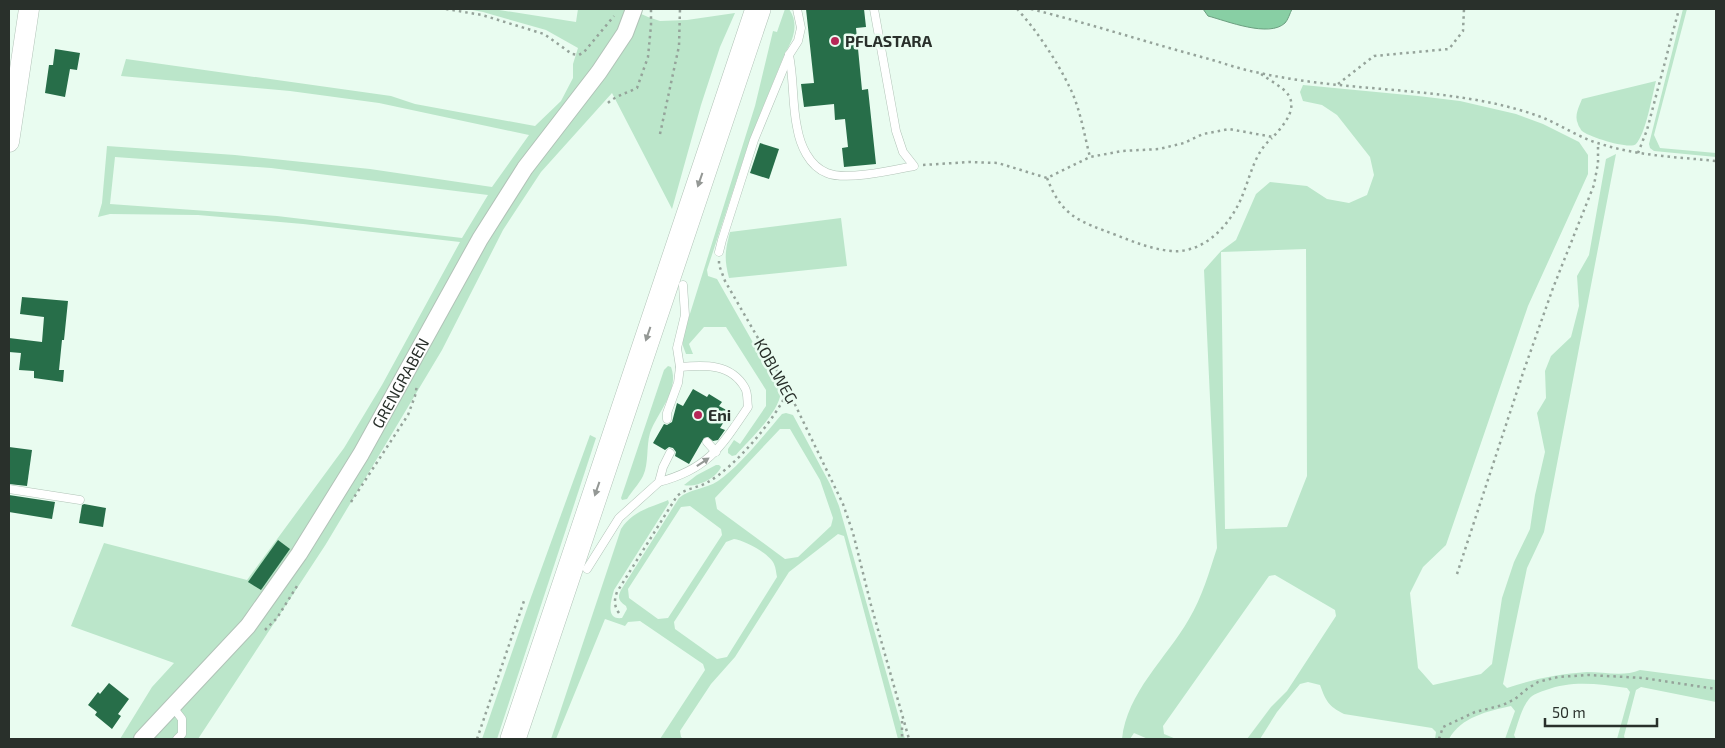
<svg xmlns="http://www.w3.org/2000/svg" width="1725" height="748" viewBox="0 0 1725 748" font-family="'Exo 2',sans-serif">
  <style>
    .green { fill: #bbe6ca; fill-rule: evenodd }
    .water { fill: #88cfa4; stroke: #6c9f80 }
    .building { fill: #276e49 }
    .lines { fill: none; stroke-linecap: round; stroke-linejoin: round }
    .service-casing { stroke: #b1c3b7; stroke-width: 9 }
    .minor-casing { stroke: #b1c3b7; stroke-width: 18 }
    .tertiary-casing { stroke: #b1c3b7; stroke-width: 21 }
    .primary-casing { stroke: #b1c3b7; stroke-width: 26 }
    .path { stroke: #95a39a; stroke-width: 2.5; stroke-dasharray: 2.5 4; stroke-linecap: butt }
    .service { stroke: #fff; stroke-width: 8 }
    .minor { stroke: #fff; stroke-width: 16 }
    .tertiary { stroke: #fff; stroke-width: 20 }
    .primary { stroke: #fff; stroke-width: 25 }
    .oneway { fill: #949895 }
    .poi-dot { fill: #b62757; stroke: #e9fcf0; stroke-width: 2 }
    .labels { text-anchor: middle; stroke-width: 5; stroke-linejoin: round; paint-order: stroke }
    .poi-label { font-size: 16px; font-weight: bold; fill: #29302b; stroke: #e9fcf0; text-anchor: start }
    .street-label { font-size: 16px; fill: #29302b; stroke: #e9fcf0 }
  </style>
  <rect width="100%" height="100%" fill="#e9fcf0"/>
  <g class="green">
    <path d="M467,9h26l83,13 2,-13h52l18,8 12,4 27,-1 48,-7 -15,34 -19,58 -29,104 -60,-116 -71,79 -38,58 -61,120 -116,194 -128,195h-78l32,-52 22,-24 -103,-37 33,-83 143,37 97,-132 38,-63 78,-143 -157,-18 -105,-9 -88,-1 -12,3 4,-14 5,-57 128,9 135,14 122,18 37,-52 -150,-32 -89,-12 -169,-15 5,-17 265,37 24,8 120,22 26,-25 12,-23v-14l5,-16 -32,-18 -63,-18zM115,157l156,11 217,27 -26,43 -185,-22 -167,-12z"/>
    <path d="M785,9h4c10,14 5,30 -4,44l-35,86 -43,131 1,6 9,3 64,113c-2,21 -32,48 -45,63l-4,1 -4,-3v-4l6,-9 6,4 26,-38v-16l-40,-63h-22l-15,17 4,10h-7l-3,-8v-10l72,-230 18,-75 4,1z"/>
    <polygon points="1683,9 1687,9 1654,135 1660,148 1716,153 1716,157 1654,151 1650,148 1649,144"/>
    <path d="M1656,81c-4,15 -10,52 -20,63 -6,6 -47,-7 -54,-13 -1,-1 -4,-6 -4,-7 -4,-9 1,-17 4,-25z"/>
    <path d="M1303,85l115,11 42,5 56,13 27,10 36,18 9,13v19l-60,132 -82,239 -23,22 -13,26 8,75 15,17 48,-11 11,-10 10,-66 12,-36 16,-33 5,-34 10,-43 -8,-39 9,-15 -1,-27 6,-15 20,-19 8,-31 -2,-30 12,-21 17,-96 10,-5 -72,378 -17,36 -24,116 4,4c26,-9 52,-14 80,-16 17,0 37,5 53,-2l76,10v22l-75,-15 -5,3 -12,46 1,3h-8l13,-47 -3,-4c-28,-4 -55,-8 -81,2 -6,2 -13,4 -17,9 -8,10 -11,25 -15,36l2,4h-11l10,-28 -4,-5c-23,5 -50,11 -62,33h-14l1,-7 -4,-4 -88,-14c-16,-8 -18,-13 -24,-29l-12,-3 -8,2 -23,28 -17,27h-13l24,-32 16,-16 49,-75 -1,-6 -60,-35 -6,1 -106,150 1,8 12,5h-28l-14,-6 -4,6h-8c5,-47 44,-80 67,-120 13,-22 20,-46 28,-71l-13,-278 17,-19 15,-11 20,-46 14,-12 37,4 20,13 22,4 18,-8 7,-20 -4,-18 -33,-42 -15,-10 -19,-4 -3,-9zM1306,249l1,227 -20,51 -62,2 -4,-277z"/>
    <path d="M841,218l6,48 -118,12c-5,-19 -4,-27 1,-46z"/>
    <path d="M668,366l3,1c9,23 -14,46 -21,66 -4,14 -1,30 -7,43 -4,8 -11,15 -16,23l-5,1 -1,-2 43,-128z"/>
    <path d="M786,413l7,2 37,69 9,22 66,233h-7l-54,-203 -6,-2 -49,38 -54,85 -24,27 -31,47 1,6 2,2h-23l45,-69 -2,-6 -63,-43 -12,1 -3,4 -20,-7 -49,120h-5l70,-210c11,-17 27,-21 45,-28l2,-1 1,3 -55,87c-3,11 -9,30 8,28l5,-9 -1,-3c-7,-5 -9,-8 -5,-16l58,-92c10,-9 27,-9 39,-17 22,-15 46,-46 64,-67zM780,429h10l30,51 13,38 -2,8 -33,31 -13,2 -68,-50 -2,-11zM690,506l31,23 1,6 -54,83 -10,1 -29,-21 -1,-9 53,-82zM734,539c10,1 36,15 40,25 2,4 2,9 3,13l-50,80 -10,2 -42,-30 -1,-7 52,-80z"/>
    <polygon points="590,435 596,438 497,739 482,739 530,600"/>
    <path d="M716,465h3l2,2c-5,12 -26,21 -37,18l13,-10z"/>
  </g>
  <path class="water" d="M1203,9h89c-2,4 -4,11 -7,14 -16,15 -58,-2 -77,-7z"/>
  <g class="building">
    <polygon points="806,9 864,9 866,27 856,28 862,90 868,89 876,164 844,167 842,148 848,147 845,119 835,120 834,104 804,107 801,84 814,83"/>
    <polygon points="55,49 80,53 77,70 70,69 65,97 45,93 49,65 53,65"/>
    <polygon points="760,143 779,149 769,179 750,173"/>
    <polygon points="22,297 68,301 64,340 62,340 59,370 64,370 63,382 34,378 34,371 19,370 21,353 9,352 9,338 42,342 44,317 20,314"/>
    <polygon points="693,389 707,397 709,394 722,402 719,406 730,412 720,428 725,430 718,440 713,441 708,437 704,438 689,464 675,456 676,452 673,448 669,447 665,450 653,443 664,424 667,425 672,422 677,403 683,406"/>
    <polygon points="9,447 32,450 27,486 9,484"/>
    <polygon points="9,495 55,502 52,519 9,512"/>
    <polygon points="84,504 106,508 103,527 79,523 82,505"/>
    <polygon points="278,540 290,549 261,590 248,582"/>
    <polygon points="109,683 129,699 118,714 121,716 112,729 95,715 97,712 88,705 98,692 100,694"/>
  </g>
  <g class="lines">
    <g class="service-casing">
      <g id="service">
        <path d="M789,55c5,24 3,49 8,72 3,18 12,39 30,46 19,8 67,-3 87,-7l-11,-14 -7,-21 -22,-122"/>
        <polyline points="719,252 722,240 754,140 789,55 798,41 801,28 797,9"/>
        <polyline points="667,419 667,413 678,383 680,367 677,348 685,315 683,285"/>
        <polyline points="707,442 716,452"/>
        <path d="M659,482c49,-13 62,-35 89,-75 -1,-6 0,-14 -3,-19 -14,-25 -41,-23 -65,-21"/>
        <polyline points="9,489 80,500"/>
        <polyline points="587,569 619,518 659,482 663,467 670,453"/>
        <polyline points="172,706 182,719 182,734 177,739"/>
      </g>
    </g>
    <g class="minor-casing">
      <g id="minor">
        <path id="s1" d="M142,739l106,-113 51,-72 62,-100 119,-215 45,-71 74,-96 26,-39 9,-24"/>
      </g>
    </g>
    <g class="tertiary-casing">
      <polyline id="tertiary" points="9,142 29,9"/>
    </g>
    <g class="primary-casing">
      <polyline id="primary" points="513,739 758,9"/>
    </g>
    <g class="path">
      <polyline points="446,9 482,15 544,34 572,54 579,55 584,52 614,16"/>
      <path d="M1017,9c18,19 40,52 52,77 11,21 15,48 21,71"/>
      <path d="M1031,9c60,15 118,34 178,50 17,5 34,11 51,14 76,17 155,14 232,30 18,4 37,9 54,16 18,8 36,20 55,25 37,12 77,13 115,17"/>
      <polyline points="1338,84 1374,56 1449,49 1463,31 1464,9"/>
      <path d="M608,103c9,-8 19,-10 29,-15l11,-31 3,-32v-16"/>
      <polyline points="660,134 679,46 680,9"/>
      <polyline points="1638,153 1647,130 1679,9"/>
      <path d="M923,165l47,-3 28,1 49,15 43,-21 32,-6 37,-2 25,-6 19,-9 26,-5 44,8c12,-13 28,-32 11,-47 -7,-6 -16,-11 -23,-16"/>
      <path d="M1047,178c15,39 32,43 69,57 18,7 35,14 55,16 34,3 61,-28 72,-57 8,-20 12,-42 29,-56"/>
      <polyline points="719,261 719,265 725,281 788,390 843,504 853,533 871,605 909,739"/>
      <polyline points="351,502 408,415 415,396 417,385"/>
      <polyline points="1457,574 1524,370 1553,288 1594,185 1598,163 1598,144"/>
      <path d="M619,613c-5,-7 -5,-13 -2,-21l60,-96c9,-8 21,-8 31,-14 27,-15 68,-63 80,-92"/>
      <polyline points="265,630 277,618 297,586"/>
      <polyline points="902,721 902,739"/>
      <polyline points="477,739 525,598"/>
      <polyline points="1439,739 1443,727 1475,712 1503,705 1515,699 1527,689 1538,682 1558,677 1589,675 1643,678 1716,689"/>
    </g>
    <use href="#service" class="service"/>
    <use href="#minor" class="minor"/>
    <use href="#tertiary" class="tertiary"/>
    <use href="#primary" class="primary"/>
  </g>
  <defs><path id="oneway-solid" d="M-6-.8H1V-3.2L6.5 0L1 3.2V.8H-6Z" transform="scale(1.25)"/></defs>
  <g class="oneway">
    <use href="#oneway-solid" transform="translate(700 180) rotate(109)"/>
    <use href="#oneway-solid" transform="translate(648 334) rotate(109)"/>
    <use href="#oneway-solid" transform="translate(703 462) rotate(-34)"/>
    <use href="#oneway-solid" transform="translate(597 489) rotate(109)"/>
  </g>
  <g class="poi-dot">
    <circle cx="835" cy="41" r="5"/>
    <circle cx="698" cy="415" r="5"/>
  </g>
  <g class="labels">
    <g class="poi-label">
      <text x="845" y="47">PFLASTARA</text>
      <text x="708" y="421">Eni</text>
    </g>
    <g class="street-label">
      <text transform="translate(776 371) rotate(61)" y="6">KOBLWEG</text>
      <text dy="6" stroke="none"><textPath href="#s1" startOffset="442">GRENGRABEN</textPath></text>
    </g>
  </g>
  <rect width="1725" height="748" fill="none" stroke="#29302b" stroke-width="20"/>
  <path d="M1545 718v8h112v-8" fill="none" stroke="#29302b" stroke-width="2.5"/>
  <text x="1552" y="718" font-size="15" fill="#29302b" stroke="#e9fcf0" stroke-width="4" paint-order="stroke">50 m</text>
</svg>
